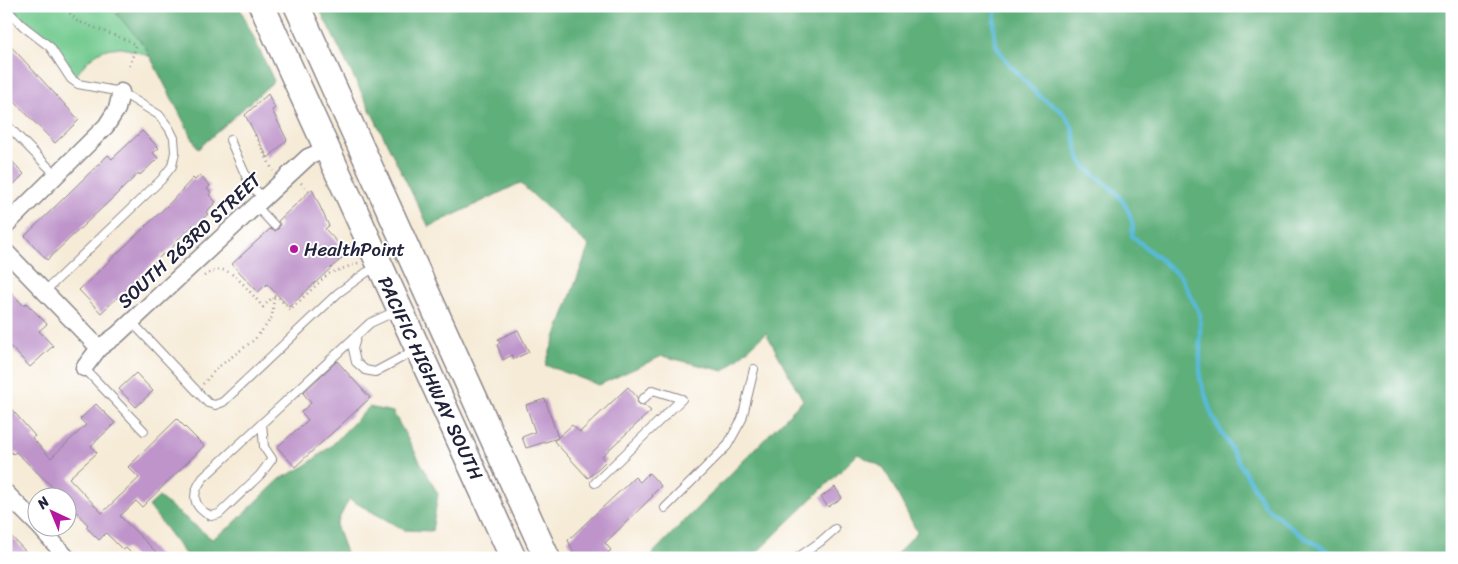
<svg xmlns="http://www.w3.org/2000/svg" width="1458" height="564" viewBox="0 0 1458 564" font-family="Sriracha,sans-serif">
  <style>
    .green { fill: #73cb90; stroke: #4a7666 }
    .forest { fill: #5eaf7a; stroke: #40685a }
    .lines { fill: none; stroke-linecap: round; stroke-linejoin: round }
    .stream { stroke: #58bad6; stroke-width: 4.5 }
    .building { fill: #be94ca }
    .service-casing { stroke: #8c8689; stroke-width: 10 }
    .minor-casing { stroke: #8c8689; stroke-width: 19 }
    .primary-casing { stroke: #8c8689; stroke-width: 28 }
    .path { stroke: #8c8689; stroke-width: 2.5; stroke-dasharray: 1 4; stroke-linecap: butt }
    .service { stroke: #fff; stroke-width: 8 }
    .minor { stroke: #fff; stroke-width: 16 }
    .primary { stroke: #fff; stroke-width: 25 }
    .poi-dot { fill: #b5179e; stroke: #fff; stroke-width: 2 }
    .labels { text-anchor: middle; stroke-width: 4; stroke-linejoin: round; paint-order: stroke }
    .street-label { font-size: 19px; fill: #22223b; stroke: #fff }
    .poi-label { font-size: 19px; fill: #22223b; stroke: #fff; text-anchor: start }
  </style>
  <rect width="100%" height="100%" fill="#fff"/>
  <filter id="ink" filterUnits="userSpaceOnUse"><feTurbulence type="fractalNoise" baseFrequency=".02" numOctaves="2"/><feDisplacementMap in="SourceGraphic" scale="10" xChannelSelector="R" yChannelSelector="G"/><feConvolveMatrix kernelMatrix="1 2 1 2 8 2 1 2 1" color-interpolation-filters="sRGB"/></filter>
  <filter id="wash" filterUnits="userSpaceOnUse"><feTurbulence type="fractalNoise" baseFrequency=".0096" numOctaves="4" result="noise"/><feDisplacementMap in="SourceGraphic" scale="20" xChannelSelector="R" yChannelSelector="G"/><feGaussianBlur stdDeviation="1.12" result="paint"/><feColorMatrix in="noise" values="0 0 0 0 0 0 0 0 0 0 0 0 0 0 0 0 0 1.4 0 .05"/><feComposite in="paint" operator="in"/></filter>
  <g filter="url(#wash)">
    <rect width="100%" height="100%" fill="#f6ebd7"/>
    <path class="green" d="M10,6h100l34,39 7,12c-37,-15 -52,-14 -76,20l-21,-34 -32,-24z"/>
    <g class="forest">
      <polygon points="125,6 239,6 274,81 198,149 144,45 116,13"/>
      <polygon points="318,6 1452,6 1452,558 893,558 917,532 884,468 858,454 751,558 648,558 803,400 766,333 724,371 662,356 599,385 545,365 589,246 520,183 429,227"/>
      <polygon points="369,407 393,412 438,494 432,531 404,530 349,499 336,525 348,558 191,558 185,554 149,506 159,497 212,539 230,527 280,479 305,466 331,446"/>
    </g>
    <g class="lines">
      <path class="stream" d="M996,6c-2,12 -3,26 0,38 3,11 37,47 47,55 6,4 14,7 19,13 16,16 10,31 19,49 6,10 19,18 28,25 14,12 27,33 23,50l48,40 20,38v64l12,38 52,89 35,29 41,24"/>
    </g>
    <g id="blocks">
      <g class="building">
        <polygon points="6,41 79,120 55,143 6,93"/>
        <polygon points="268,94 275,108 272,110 287,140 268,158 245,115"/>
        <polygon points="142,131 159,148 153,153 158,158 140,175 139,173 47,260 25,236 108,155 112,159"/>
        <polygon points="6,155 24,174 6,192"/>
        <polygon points="200,175 210,186 207,189 211,192 209,195 216,202 206,212 208,214 194,227 193,225 176,241 177,243 164,255 163,254 101,313 79,290 171,202 193,178 195,180"/>
        <polygon points="312,189 329,226 325,229 342,247 337,251 343,257 289,307 267,284 258,292 232,264 270,229 275,231 278,229 280,224 278,221"/>
        <polygon points="6,287 24,306 26,303 47,324 39,331 53,346 30,367 6,342"/>
        <polygon points="518,330 529,352 514,359 512,355 503,360 497,345 500,343 498,339"/>
        <polygon points="337,361 370,398 295,467 277,447 308,420 301,412 311,403 303,393"/>
        <polygon points="136,373 153,391 136,407 119,389"/>
        <polygon points="628,387 637,397 638,404 644,405 651,411 602,456 606,461 588,478 554,441 572,425 580,432"/>
        <polygon points="545,399 558,438 526,448 522,437 535,432 526,405"/>
        <polygon points="6,403 35,436 32,438 51,458 86,425 80,419 96,404 115,423 91,446 97,453 69,478 102,513 139,478 128,467 177,419 204,446 142,507 136,501 120,516 162,558 136,558 126,548 123,550 106,533 99,540 86,527 88,525 68,503 68,496 62,496 16,452 13,454 6,446"/>
        <polygon points="649,473 661,486 652,495 653,496 605,543 611,550 603,558 576,558 568,540 635,477 640,482"/>
        <polygon points="835,487 842,498 828,507 821,497"/>
        <polygon points="6,531 32,558 6,558"/>
      </g>
    </g>
  </g>
  <g filter="url(#ink)">
    <use href="#blocks" fill-opacity="0" stroke="#8c8689" stroke-width="1"/>
    <g class="lines">
      <g class="service-casing">
        <g id="service">
          <polyline points="6,9 23,26 50,47 71,79 78,84 121,92 159,115 169,128 174,138 175,152 172,166 161,180 44,292"/>
          <polyline points="6,124 56,175"/>
          <polyline points="230,140 249,183 263,198"/>
          <polyline points="255,205 274,225"/>
          <polyline points="131,321 208,403 215,405 223,402 338,293 367,272 377,269"/>
          <polyline points="357,335 353,349 356,362 365,370 375,372 416,350"/>
          <polyline points="84,368 144,431"/>
          <path d="M262,423l2,24 8,12 -12,16 -41,39 -8,2c-19,-9 -20,-22 -8,-38l167,-155 26,-12"/>
          <polyline points="595,483 682,399 653,390 642,400"/>
          <polyline points="665,508 727,446 742,419 754,369"/>
          <polyline points="797,558 820,542 835,529"/>
        </g>
      </g>
      <g class="minor-casing">
        <g id="minor">
          <polyline points="6,225 106,126 117,109 121,92"/>
          <polyline points="6,252 99,348"/>
          <polyline points="84,368 99,348 117,335 308,157 327,149"/>
          <polyline points="6,493 38,525"/>
          <polyline points="39,526 67,558"/>
        </g>
      </g>
      <g class="primary-casing">
        <g id="primary">
          <polyline points="262,6 513,558"/>
          <polyline points="297,6 547,558"/>
        </g>
      </g>
      <g class="path">
        <polyline points="63,6 77,21 129,41 136,46 129,68"/>
        <polyline points="255,135 273,171"/>
        <polyline points="301,183 309,191"/>
        <path d="M204,276c7,-4 15,-8 22,-5 12,4 28,26 37,36l10,-10"/>
        <polyline points="274,296 279,298 290,310 328,274 358,263"/>
        <polyline points="203,384 217,368 254,340 265,327 272,317 274,296"/>
      </g>
      <use href="#service" class="service"/>
      <use href="#minor" class="minor"/>
      <use href="#primary" class="primary"/>
    </g>
  </g>
  <circle class="poi-dot" cx="294" cy="249" r="5"/>
  <g class="labels">
    <g class="street-label">
      <text transform="translate(189 240) rotate(-43)" y="7">SOUTH 263RD STREET</text>
      <text transform="translate(431 378) rotate(65)" y="7">PACIFIC HIGHWAY SOUTH</text>
    </g>
    <g class="poi-label">
      <text x="304" y="256">HealthPoint</text>
    </g>
  </g>
  <rect width="1458" height="564" fill="none" stroke="#fff" stroke-width="25"/>
  <g transform="translate(52 512) rotate(316)"><circle r="24" fill="#ffffff" stroke="#a7a7b1"/>
  <path d="M0-4L9 19L0 12L-9 19Z" fill="#b5179e"/>
  <text y="-8" font-size="14" font-weight="bold" text-anchor="middle" fill="#22223b">N</text>
  </g>
</svg>
